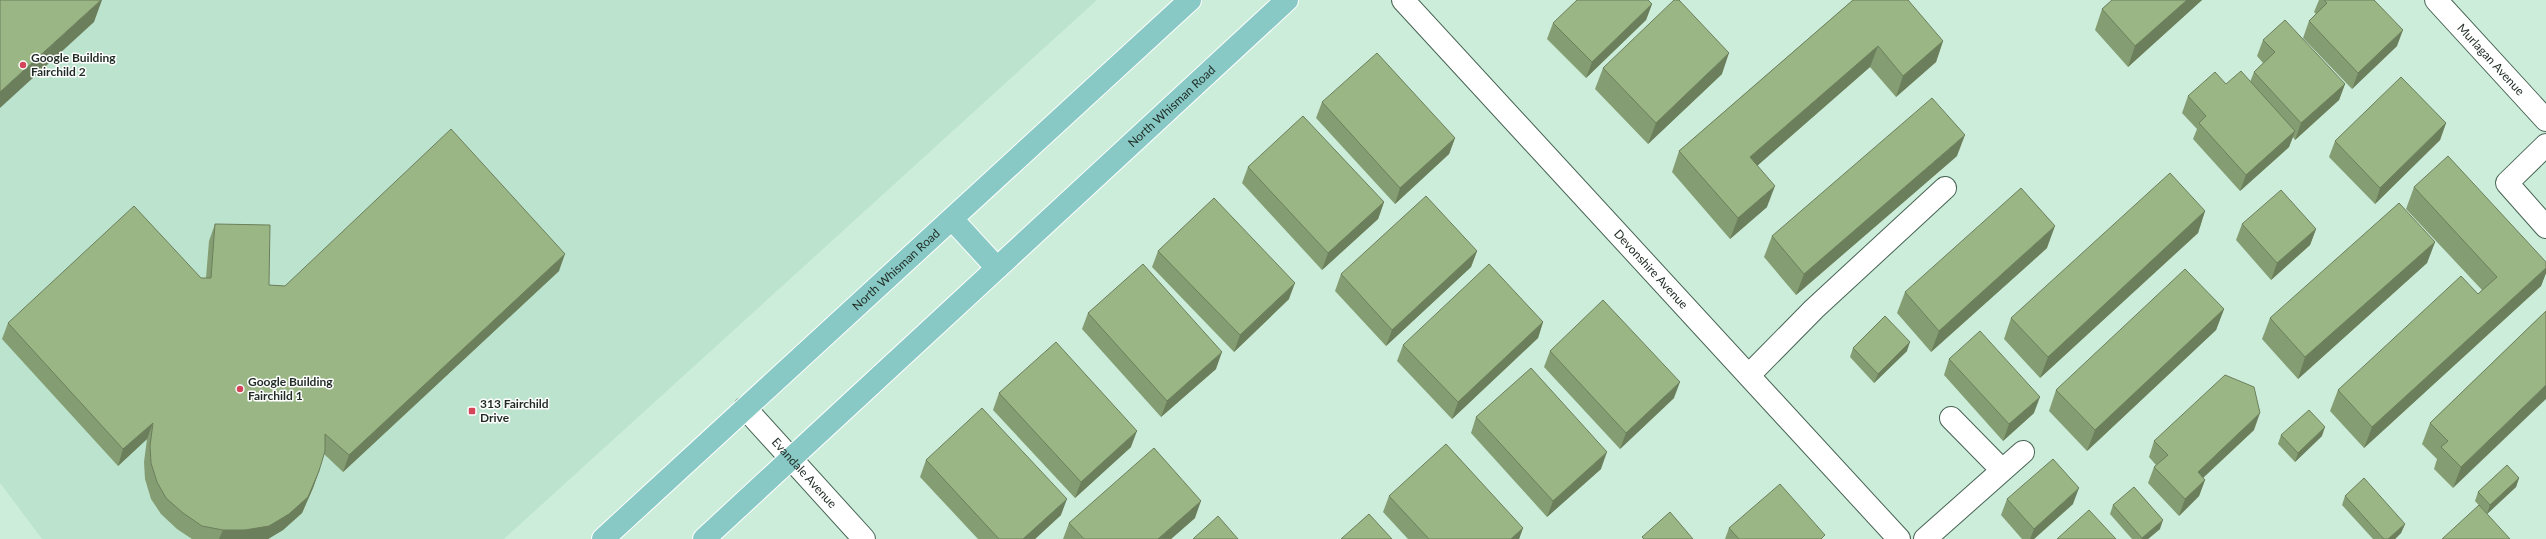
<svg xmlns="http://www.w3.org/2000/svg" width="2546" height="539" viewBox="0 0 2546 539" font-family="Lato,sans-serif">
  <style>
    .built { fill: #bce3cd }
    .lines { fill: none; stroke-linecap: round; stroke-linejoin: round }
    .minor-casing { stroke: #476354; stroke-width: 24 }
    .major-casing { stroke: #fff; stroke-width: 24 }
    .minor { stroke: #fff; stroke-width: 22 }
    .major { stroke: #89c9c5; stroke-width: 22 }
    .wall { fill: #849d72 }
    .shaded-wall { fill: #6c7f5c }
    .building { fill: #9ab684; stroke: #6c7f5c }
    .poi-dot { fill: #d54559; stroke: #fff; stroke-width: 1.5 }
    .labels { text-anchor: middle; stroke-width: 3; stroke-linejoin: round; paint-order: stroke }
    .poi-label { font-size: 12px; font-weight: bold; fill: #1f2b24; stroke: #fff; text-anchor: start }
    .street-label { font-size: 12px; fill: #1f2b24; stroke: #fff }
  </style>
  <rect width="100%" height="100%" fill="#cdeddb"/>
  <polygon class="built" points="0,0 1097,0 504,539 42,539 0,483"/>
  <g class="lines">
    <g class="minor-casing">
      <g id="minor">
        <path id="s1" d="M1403,0l496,539"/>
        <path id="s2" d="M2436,0l110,120"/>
        <polyline points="2546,145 2507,183 2546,227"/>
        <polyline points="1749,375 1814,309 1945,188"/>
        <path id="s3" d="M745,408l119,131"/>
        <polyline points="1951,418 2002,470"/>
        <polyline points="1925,539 2023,452"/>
      </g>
    </g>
    <g class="major-casing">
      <g id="major">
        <polyline points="952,219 997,268"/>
        <path id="s4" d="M603,539l587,-539"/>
        <path id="s5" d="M704,539l583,-539"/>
      </g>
    </g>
    <use href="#minor" class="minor"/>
    <use href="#major" class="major"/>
  </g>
  <g class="wall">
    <polygon points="1853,0 1943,41 1936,62 1896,97 1870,67 1757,166 1767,207 1730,239 1672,172 1679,151"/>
    <polygon points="2112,0 2202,0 2128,67 2095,30 2102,9"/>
    <polygon points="2319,0 2374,0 2397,46 2352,89 2303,38 2309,21 2316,14 2314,12"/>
    <polygon points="1652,4 1646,20 1586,78 1547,39 1553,23"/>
    <polygon points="2263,40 2345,84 2339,100 2295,140 2293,137 2289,147 2240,191 2193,139 2197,129 2182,113 2188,96 2250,82 2254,72 2263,63 2257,56"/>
    <polygon points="1603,68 1722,74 1648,144 1595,89"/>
    <polygon points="1322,102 1455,138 1449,154 1395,204 1316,118"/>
    <polygon points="2446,123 2440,140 2375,204 2329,157 2335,141"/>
    <polygon points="1957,156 1796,295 1764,257 1772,236"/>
    <polygon points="1248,167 1384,202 1378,219 1322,270 1242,183"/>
    <polygon points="2414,187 2546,262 2546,273 2541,286 2364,448 2330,411 2338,390 2478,294 2482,290 2406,209"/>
    <polygon points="2205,211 2198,233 2040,378 2004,339 2011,318"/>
    <polygon points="215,224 269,285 285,286 559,271 343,472 324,454 319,471 313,488 302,513 283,530 268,539 192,539 177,529 161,514 151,499 145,479 144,462 147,439 118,466 2,339 8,323 201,278 206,278 209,241"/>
    <polygon points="2242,224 2316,229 2310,245 2271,280 2236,240"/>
    <polygon points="2435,242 2427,263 2298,379 2262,339 2270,318"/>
    <polygon points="2047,248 1931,352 1897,313 1905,292"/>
    <polygon points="1158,251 1289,299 1234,352 1152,267"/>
    <polygon points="1477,251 1471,267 1386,346 1335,291 1341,274"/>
    <polygon points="2224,309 2216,330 2087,451 2049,411 2056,390"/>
    <polygon points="2546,311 2453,488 2434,469 2437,459 2422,444 2430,423"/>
    <polygon points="1088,313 1216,369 1161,417 1082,329"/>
    <polygon points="1543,322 1538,338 1452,419 1397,361 1403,345"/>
    <polygon points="1853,348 1907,351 1874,383 1850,357"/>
    <polygon points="1550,351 1674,398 1620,449 1544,367"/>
    <polygon points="1949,359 2034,413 2003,441 1944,375"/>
    <polygon points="999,393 1131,447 1075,498 993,410"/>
    <polygon points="1476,417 1601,469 1547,517 1471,433"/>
    <polygon points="2254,430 2203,478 2205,480 2199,496 2179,516 2148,483 2154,467 2156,465 2149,457 2154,441"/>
    <polygon points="2281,435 2322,436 2295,462 2278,444"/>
    <polygon points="926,460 1061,515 1035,539 978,539 920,477"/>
    <polygon points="2519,478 2516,487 2487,514 2475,501 2478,492"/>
    <polygon points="1389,496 1523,528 1519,539 1408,539 1383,512"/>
    <polygon points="2345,496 2405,524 2401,533 2395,539 2373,539 2342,505"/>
    <polygon points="2007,499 2073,504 2034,539 2022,539 2001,515"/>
    <polygon points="2113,505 2160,529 2148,539 2132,539 2110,514"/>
    <polygon points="1195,518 1171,539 1063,539 1069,523"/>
    <polygon points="1729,528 1823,539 1725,539"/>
  </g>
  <g class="shaded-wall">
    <polygon points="101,0 102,0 94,22 0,108 0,92"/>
    <polygon points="2187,0 2202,0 2128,67 2135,46"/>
    <polygon points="1652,4 1646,20 1586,78 1592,62"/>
    <polygon points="2403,30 2397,46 2352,89 2358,73"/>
    <polygon points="1943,41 1936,62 1896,97 1903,76"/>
    <polygon points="1878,46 1870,67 1742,179 1750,157"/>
    <polygon points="1729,53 1722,74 1648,144 1656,123"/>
    <polygon points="2345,84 2339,100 2295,140 2301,123"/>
    <polygon points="2446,123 2440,140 2375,204 2380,188"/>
    <polygon points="2295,131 2289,147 2240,191 2246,175"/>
    <polygon points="1965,135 1957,156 1796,295 1804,274"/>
    <polygon points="1455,138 1449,154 1395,204 1400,188"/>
    <polygon points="1775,186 1767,207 1730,239 1738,218"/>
    <polygon points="1384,202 1378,219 1322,270 1328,253"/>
    <polygon points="2205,211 2198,233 2040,378 2048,357"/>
    <polygon points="2055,226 2047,248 1931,352 1939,331"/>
    <polygon points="2316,229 2310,245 2271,280 2277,263"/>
    <polygon points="2435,242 2427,263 2298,379 2305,357"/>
    <polygon points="1477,251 1471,267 1386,346 1392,330"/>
    <polygon points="565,254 559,271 343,472 349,455"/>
    <polygon points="2546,268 2546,273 2541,286 2364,448 2372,427"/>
    <polygon points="1295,283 1289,299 1234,352 1240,335"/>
    <polygon points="2224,309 2216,330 2087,451 2095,430"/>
    <polygon points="1543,322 1538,338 1452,419 1458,402"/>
    <polygon points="1910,342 1907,351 1874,383 1878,374"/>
    <polygon points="1222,352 1216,369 1161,417 1167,401"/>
    <polygon points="1680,382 1674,398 1620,449 1626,433"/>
    <polygon points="2546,385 2546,399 2453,488 2461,467"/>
    <polygon points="2040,397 2034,413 2003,441 2009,424"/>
    <polygon points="2260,413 2254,430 2192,488 2198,472"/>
    <polygon points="153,423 147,439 118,466 123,449"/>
    <polygon points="2325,427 2322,436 2295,462 2298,453"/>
    <polygon points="1137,431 1131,447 1075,498 1081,482"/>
    <polygon points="1607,452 1601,469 1547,517 1553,501"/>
    <polygon points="319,471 313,488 302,513 283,530 268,539 219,539 223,530"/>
    <polygon points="2519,478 2516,487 2487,514 2490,505"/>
    <polygon points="2205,480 2199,496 2179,516 2185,499"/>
    <polygon points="2079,488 2073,504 2034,539 2030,539 2034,529"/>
    <polygon points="1067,499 1061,515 1035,539 1023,539"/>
    <polygon points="1201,501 1195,518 1171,539 1158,539"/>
    <polygon points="2163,520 2160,529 2148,539 2142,539 2142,538"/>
    <polygon points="2405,524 2401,533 2395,539 2388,539"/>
    <polygon points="1523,528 1519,539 1511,539"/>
  </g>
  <g class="building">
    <polygon points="0,0 101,0 0,92"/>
    <polygon points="1577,0 1648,0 1652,4 1592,62 1553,23"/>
    <polygon points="1674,0 1679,0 1729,53 1656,123 1603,68"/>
    <polygon points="1853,0 1908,0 1943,41 1903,76 1878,46 1750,157 1775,186 1738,218 1679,151"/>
    <polygon points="2112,0 2187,0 2135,46 2102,9"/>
    <polygon points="2324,0 2374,0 2403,30 2358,73 2309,21 2327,3"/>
    <polygon points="2285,20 2345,84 2301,123 2254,72 2275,52 2263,40"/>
    <polygon points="1377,53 1455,138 1400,188 1322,102"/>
    <polygon points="2241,71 2295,131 2246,175 2199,123 2206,116 2188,96 2215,72 2226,84"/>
    <polygon points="2401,77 2446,123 2380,188 2335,141"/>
    <polygon points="1932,98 1965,135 1804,274 1772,236"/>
    <polygon points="1303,116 1384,202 1328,253 1248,167"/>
    <polygon points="451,129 565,254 349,455 325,434 325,451 319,471 308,497 289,514 269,526 245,530 223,530 202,526 183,513 166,498 157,482 151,463 150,446 153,423 123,449 8,323 134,206 201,278 211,278 215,224 270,225 269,285 285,286"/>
    <polygon points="2448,156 2546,262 2546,268 2372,427 2338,390 2461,276 2478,294 2497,277 2414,187"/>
    <polygon points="2170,173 2205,211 2048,357 2011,318"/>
    <polygon points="2021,188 2055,226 1939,331 1905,292"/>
    <polygon points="2281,190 2316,229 2277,263 2242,224"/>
    <polygon points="1426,196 1477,251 1392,330 1341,274"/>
    <polygon points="1214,198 1295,283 1240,335 1158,251"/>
    <polygon points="2399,203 2435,242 2305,357 2270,318"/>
    <polygon points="1143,264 1222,352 1167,401 1088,313"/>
    <polygon points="1489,264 1543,322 1458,402 1403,345"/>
    <polygon points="2185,269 2224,309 2095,430 2056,390"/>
    <polygon points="1603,300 1680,382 1626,433 1550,351"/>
    <polygon points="2546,311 2546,385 2461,467 2441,447 2448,441 2430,423"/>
    <polygon points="1885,316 1910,342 1878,374 1853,348"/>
    <polygon points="1980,331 2040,397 2009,424 1949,359"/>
    <polygon points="1056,342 1137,431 1081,482 999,393"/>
    <polygon points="1531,368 1607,452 1553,501 1476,417"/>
    <polygon points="2225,375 2254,387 2260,413 2198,472 2205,480 2185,499 2154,467 2168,455 2154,441"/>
    <polygon points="982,408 1067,499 1023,539 999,539 926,460"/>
    <polygon points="2309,410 2325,427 2298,453 2281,435"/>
    <polygon points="1446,444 1523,528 1511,539 1429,539 1389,496"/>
    <polygon points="1154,448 1201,501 1158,539 1084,539 1069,523"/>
    <polygon points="2053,459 2079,488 2034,529 2007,499"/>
    <polygon points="2507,465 2519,478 2490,505 2478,492"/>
    <polygon points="2364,478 2405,524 2388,539 2384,539 2345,496"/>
    <polygon points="1780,484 1825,535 1821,539 1739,539 1729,528"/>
    <polygon points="2134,487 2163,520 2142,538 2113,505"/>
    <polygon points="2479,505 2510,539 2442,539"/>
    <polygon points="2089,510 2116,539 2057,539"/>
    <polygon points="1670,512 1693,539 1644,539 1642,537"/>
    <polygon points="1369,514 1392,539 1341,539"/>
    <polygon points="1218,516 1238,539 1193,539"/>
  </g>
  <g class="poi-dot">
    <circle cx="23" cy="65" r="4"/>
    <circle cx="240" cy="389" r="4"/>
    <rect x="468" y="407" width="8" height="8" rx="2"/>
  </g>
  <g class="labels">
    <g class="poi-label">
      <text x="31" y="62">Google Building<tspan x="31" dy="14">Fairchild 2</tspan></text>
      <text x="248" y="386">Google Building<tspan x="248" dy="14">Fairchild 1</tspan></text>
      <text x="480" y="408">313 Fairchild<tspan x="480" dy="14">Drive</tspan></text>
    </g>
    <g class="street-label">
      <text dy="4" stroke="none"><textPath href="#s2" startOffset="81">Murlagan Avenue</textPath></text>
      <text dy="4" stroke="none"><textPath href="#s5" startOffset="637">North Whisman Road</textPath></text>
      <text dy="4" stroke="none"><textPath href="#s4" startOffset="398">North Whisman Road</textPath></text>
      <text dy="4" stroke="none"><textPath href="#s1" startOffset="366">Devonshire Avenue</textPath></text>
      <text dy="4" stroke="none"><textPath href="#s3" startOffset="88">Evandale Avenue</textPath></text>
    </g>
  </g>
</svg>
